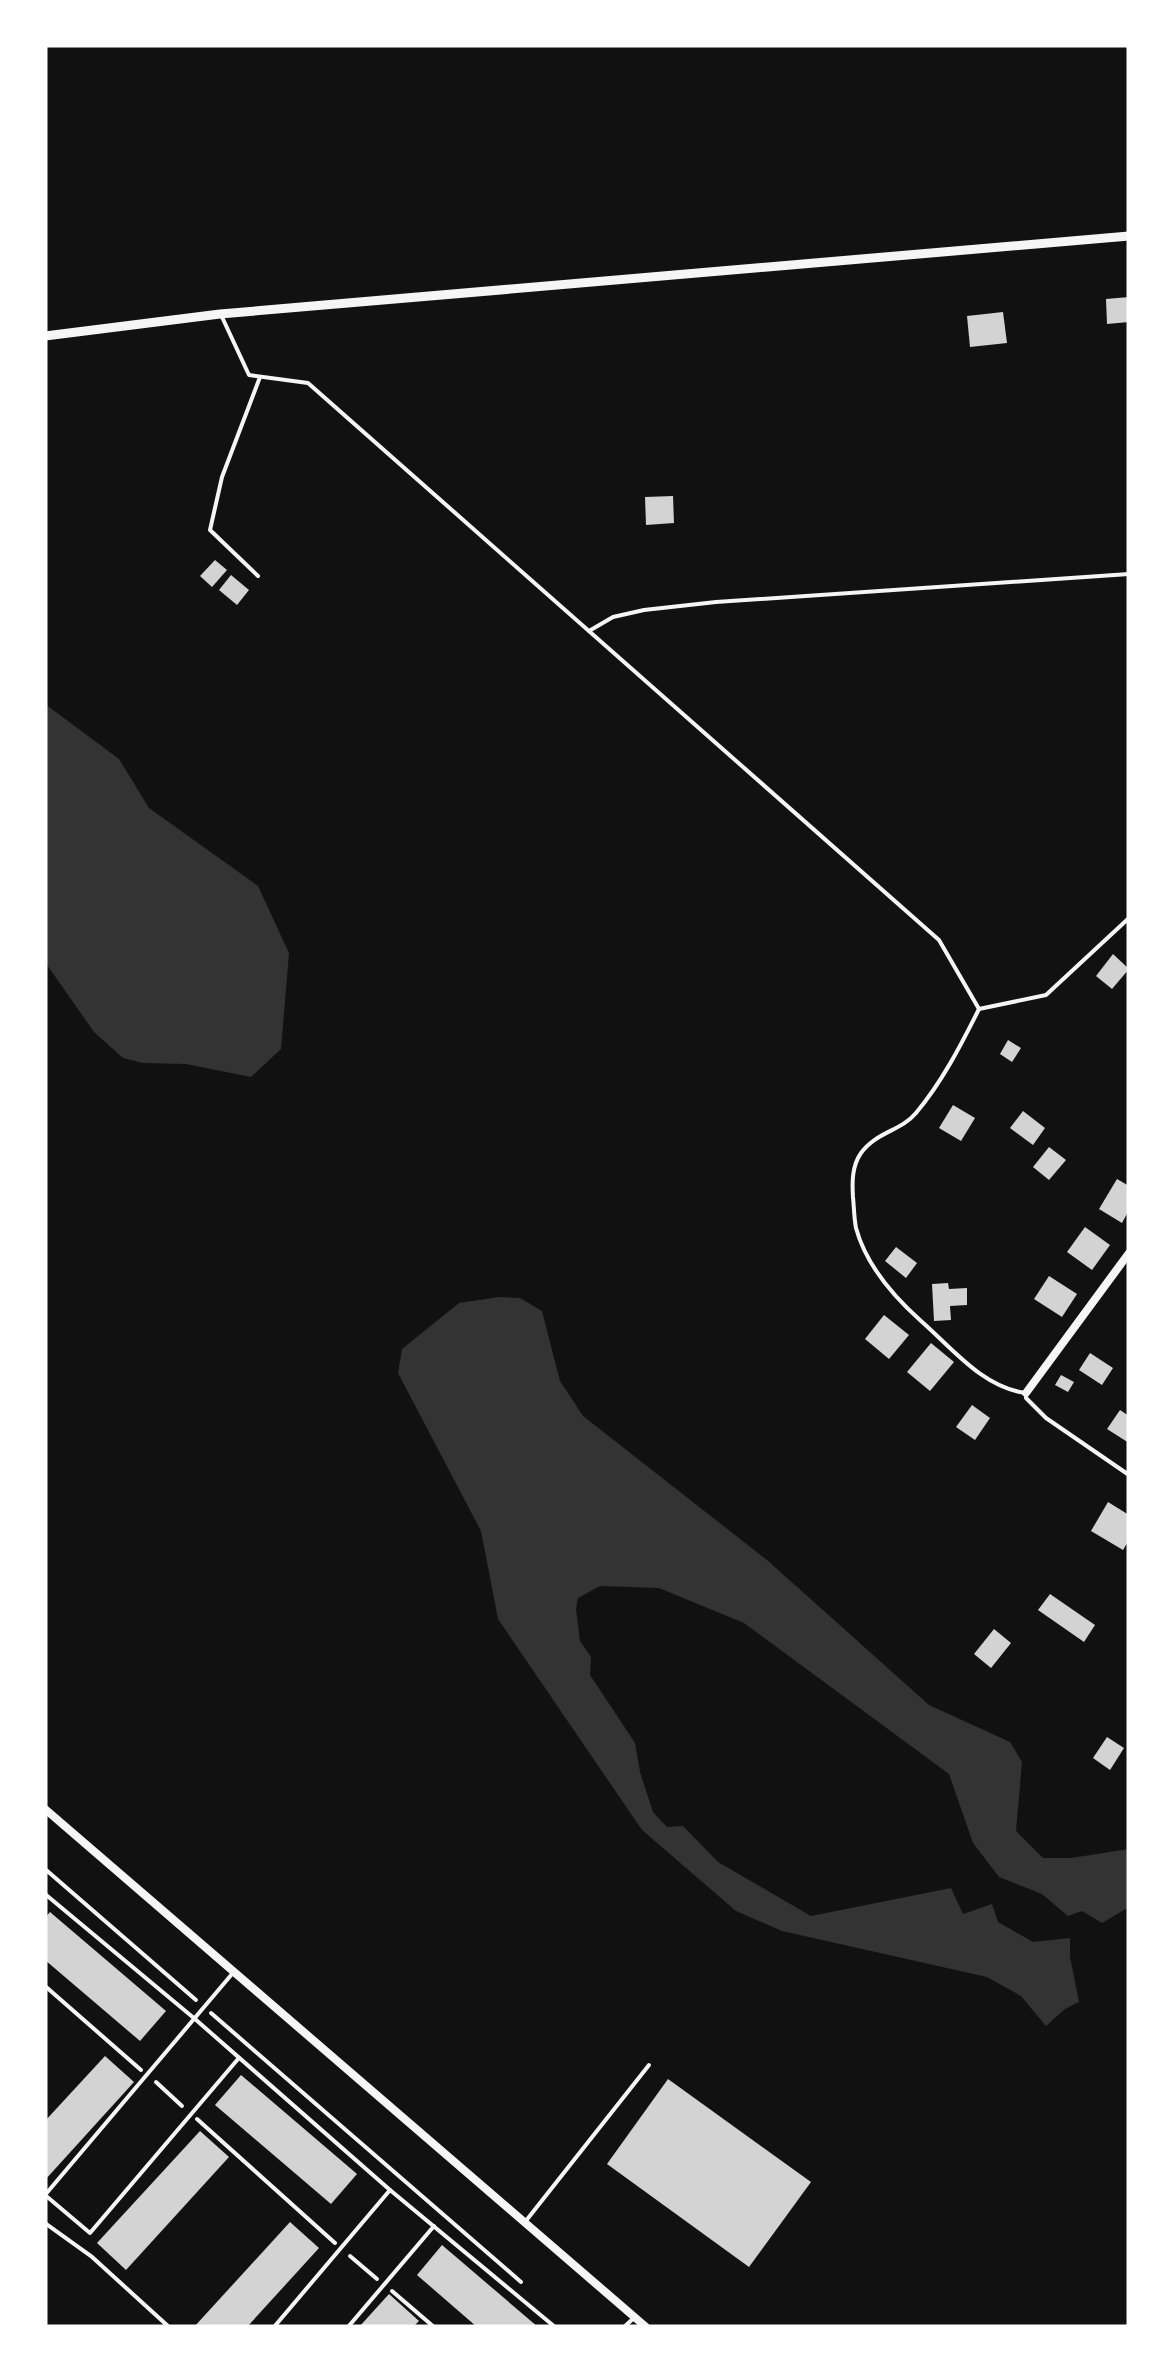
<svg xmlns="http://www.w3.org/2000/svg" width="1174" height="2372" viewBox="0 0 1174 2372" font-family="Roboto,sans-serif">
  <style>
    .water { fill: #333 }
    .building { fill: #d3d3d3 }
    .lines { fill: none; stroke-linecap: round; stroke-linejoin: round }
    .path { stroke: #f5f5f5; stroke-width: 4 }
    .service { stroke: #f5f5f5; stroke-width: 4 }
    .minor { stroke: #f5f5f5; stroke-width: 8 }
    .tertiary { stroke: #f5f5f5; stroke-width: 9 }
  </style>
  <rect width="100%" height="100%" fill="#111"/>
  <g class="water">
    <polygon points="45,704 119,759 149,808 258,886 289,953 281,1049 251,1077 186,1064 143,1063 123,1058 94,1032 45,962"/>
    <polygon points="500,1297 520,1298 542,1311 560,1381 583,1416 767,1560 929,1705 1010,1742 1022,1762 1016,1831 1043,1858 1071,1858 1129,1849 1129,1907 1102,1923 1082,1911 1068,1916 1042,1894 999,1877 973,1843 949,1774 744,1623 659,1588 600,1586 578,1598 576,1609 580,1641 591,1657 590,1675 635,1743 640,1772 653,1812 667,1827 683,1826 718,1862 811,1916 951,1888 963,1914 992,1904 998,1922 1033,1942 1070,1938 1070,1957 1079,2002 1065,2009 1046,2026 1021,1996 987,1977 782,1931 736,1911 642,1830 498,1619 481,1531 398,1373 402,1349 459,1303"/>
  </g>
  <g class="building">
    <polygon points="1129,297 1129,322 1107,324 1106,299"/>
    <polygon points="1003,312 1007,343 970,347 967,316"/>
    <polygon points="673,496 674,523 646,525 645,497"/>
    <polygon points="215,560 227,570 212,587 200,576"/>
    <polygon points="231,575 249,590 237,605 219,590"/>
    <polygon points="1113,954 1129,969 1112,989 1096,976"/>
    <polygon points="1008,1040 1021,1048 1012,1062 1000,1054"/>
    <polygon points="953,1105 975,1118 961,1141 939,1128"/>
    <polygon points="1023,1111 1045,1128 1033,1145 1010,1128"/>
    <polygon points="1049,1147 1066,1160 1049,1180 1033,1167"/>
    <polygon points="1117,1179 1129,1186 1129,1210 1122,1223 1099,1209"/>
    <polygon points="1085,1227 1110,1245 1092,1270 1067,1252"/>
    <polygon points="896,1247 917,1263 906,1278 885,1261"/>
    <polygon points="1049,1276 1077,1294 1062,1317 1034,1299"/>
    <polygon points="948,1283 949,1289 967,1288 967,1305 950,1306 951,1320 934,1321 932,1284"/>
    <polygon points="884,1315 909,1335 889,1359 865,1339"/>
    <polygon points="931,1343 954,1362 930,1391 907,1372"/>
    <polygon points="1090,1353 1113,1368 1102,1385 1079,1370"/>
    <polygon points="1061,1375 1074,1382 1068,1392 1055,1385"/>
    <polygon points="972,1405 990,1418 975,1440 956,1427"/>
    <polygon points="1120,1410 1129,1416 1129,1443 1107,1429"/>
    <polygon points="1108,1502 1129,1515 1129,1540 1123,1550 1091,1531"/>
    <polygon points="1050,1594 1095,1625 1084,1642 1038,1610"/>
    <polygon points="994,1629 1011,1643 991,1668 974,1654"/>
    <polygon points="1107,1737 1124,1748 1110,1770 1093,1758"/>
    <polygon points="50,1912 166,2011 140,2041 45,1960 45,1918"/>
    <polygon points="105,2056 134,2082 45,2180 45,2121"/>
    <polygon points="241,2075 357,2174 331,2204 215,2105"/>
    <polygon points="668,2079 811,2182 749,2267 607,2164"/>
    <polygon points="200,2131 229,2157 126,2270 97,2243"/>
    <polygon points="290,2222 319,2248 247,2327 194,2327"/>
    <polygon points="442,2245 538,2327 477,2327 417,2275"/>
    <polygon points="389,2294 419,2321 413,2327 359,2327"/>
  </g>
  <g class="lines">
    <g class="path">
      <polyline points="45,1869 196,2000"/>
      <polyline points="45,1986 141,2070"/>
      <polyline points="211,2013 521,2282"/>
      <polyline points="156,2082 182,2106"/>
      <polyline points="197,2119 335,2243"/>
      <polyline points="45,2223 91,2256 169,2327"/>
      <polyline points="350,2256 377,2279"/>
      <polyline points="392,2291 434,2327"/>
    </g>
    <g class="service">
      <polyline points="222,317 249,375 308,383 939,940 979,1009"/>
      <polyline points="258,576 210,530 222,477 260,377"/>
      <polyline points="589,631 613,617 644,610 716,602 1129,574"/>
      <path d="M1129,918l-83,77 -67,14c-18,36 -37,73 -63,104 -15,18 -40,19 -55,40 -9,13 -9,29 -8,44 1,10 1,21 3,31 10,37 37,68 65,93 31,27 62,67 105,72v5l20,20 83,57"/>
      <polyline points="45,1894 195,2019 390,2190 555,2327"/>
      <polyline points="232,1974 45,2195 90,2233 238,2059"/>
      <polyline points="525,2222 649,2065"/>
      <polyline points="274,2327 390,2190"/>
      <polyline points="348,2327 434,2226"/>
      <polyline points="624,2327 635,2317"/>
    </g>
    <g class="minor">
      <polyline points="1026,1393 1129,1253"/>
      <polyline points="45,1809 646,2327"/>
    </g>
    <polyline class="tertiary" points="45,336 220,314 1129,236"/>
  </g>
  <rect width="1174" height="2372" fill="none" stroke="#ffffff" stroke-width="95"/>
</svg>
